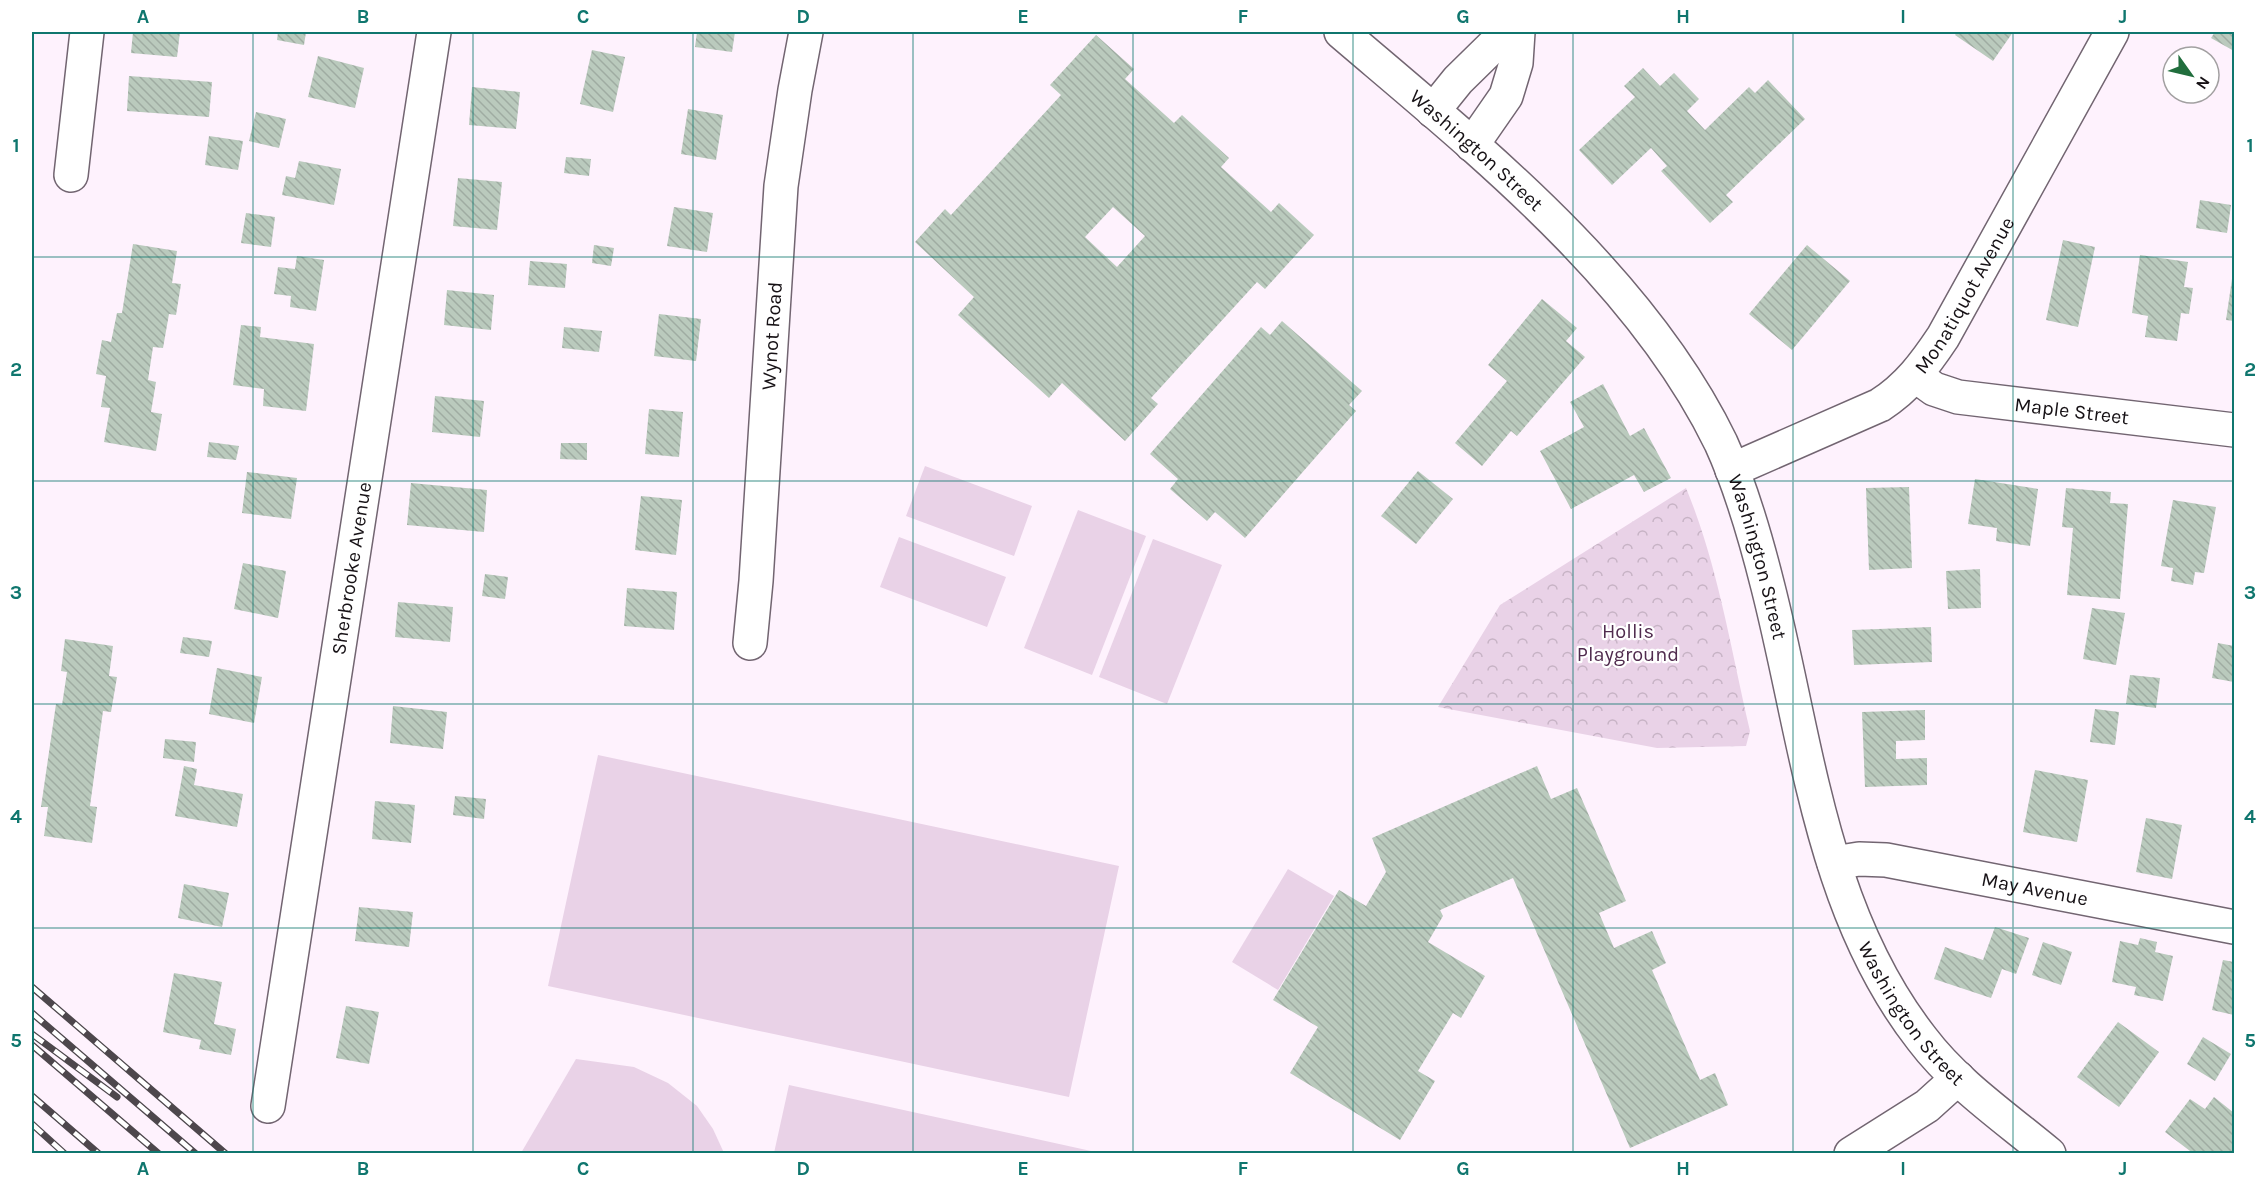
<svg xmlns="http://www.w3.org/2000/svg" width="2266" height="1185" viewBox="0 0 2266 1185" font-family="Karla,sans-serif">
  <style>
    .park { fill: url(#park-crowns) }
    .garden { fill: #e9d2e7 }
    .building { fill: url(#building-back-hatch); fill-rule: evenodd }
    .lines { fill: none; stroke-linecap: round; stroke-linejoin: round }
    .street-casing { stroke: #726571; stroke-width: 36 }
    .secondary-casing { stroke: #726571; stroke-width: 36 }
    .street { stroke: #fff; stroke-width: 33 }
    .secondary { stroke: #fff; stroke-width: 33 }
    .rail-casing { stroke: #4d474c; stroke-width: 7 }
    .rail { stroke: #fff; stroke-width: 4.5; stroke-dasharray: 14; stroke-linecap: butt }
    .grid { fill: none; stroke: #0f766e; stroke-width: 1.5; stroke-opacity: 0.55 }
    .labels { text-anchor: middle; stroke-width: 4.5; stroke-linejoin: round; paint-order: stroke }
    .street-label { font-size: 20px; fill: #161115; stroke: #fff }
    .park-label { font-size: 20px; fill: #502b4e; stroke: #fff }
    .neatline { fill: none; stroke: #0f766e; stroke-width: 2 }
    .grid-label { font-size: 20px; text-anchor: middle; font-weight: bold; fill: #0f766e }
  </style>
  <defs>
    <pattern id="park-crowns" width="20" height="18" patternUnits="userSpaceOnUse" patternTransform="scale(1.5)"><rect width="20" height="18" fill="#e9d2e7"/><path d="M2 6a3 3 0 1 1 6 0M12 15a3 3 0 1 1 6 0" fill="none" stroke="#c7b3c5"/></pattern>
    <pattern id="building-back-hatch" width="6" height="6" patternUnits="userSpaceOnUse" patternTransform="scale(1.5)"><rect width="6" height="6" fill="#bacabd"/><path d="M-1 5l2 2M0 0l6 6M5-1l2 2" fill="none" stroke="#9faca2"/></pattern>
  </defs>
  <rect width="100%" height="100%" fill="#fef2fd"/>
  <path class="park" d="M1686,488c32,77 45,162 64,243l-4,15 -89,2 -219,-41 62,-102z"/>
  <g class="garden">
    <polygon points="925,466 1032,506 1014,556 906,516"/>
    <polygon points="1078,510 1146,536 1092,675 1024,648"/>
    <polygon points="899,537 1006,577 987,627 880,587"/>
    <polygon points="1153,539 1222,565 1167,704 1099,677"/>
    <polygon points="598,755 1119,866 1069,1097 548,986"/>
    <polygon points="1288,869 1334,896 1278,990 1232,962"/>
    <polygon points="576,1059 634,1067 668,1083 697,1106 713,1129 724,1153 521,1153"/>
    <polygon points="789,1085 1091,1151 1091,1153 774,1153"/>
  </g>
  <g class="building">
    <polygon points="133,32 180,32 177,57 131,53"/>
    <polygon points="278,32 306,32 304,45 277,40"/>
    <polygon points="697,32 735,32 732,52 695,47"/>
    <polygon points="1957,32 2013,32 1993,61 1955,35"/>
    <polygon points="2215,32 2234,32 2234,51 2211,38"/>
    <path d="M1096,35l38,34 -9,10 49,44 8,-8 47,43 -8,9 50,45 8,-9 35,32 -49,54 -8,-7 -106,116 7,6 -33,37 -63,-58 -13,15 -91,-83 16,-18 -59,-55 30,-33 6,6 110,-120 -11,-10zM1113,207l32,29 -28,31 -32,-30z"/>
    <polygon points="592,50 625,57 613,112 580,104"/>
    <polygon points="318,56 364,68 355,108 308,97"/>
    <polygon points="1643,68 1660,86 1674,73 1699,99 1687,111 1705,130 1749,87 1755,93 1768,80 1805,119 1726,195 1733,202 1710,223 1661,171 1667,166 1651,148 1612,185 1579,150 1635,97 1624,86"/>
    <polygon points="129,76 212,82 209,117 127,111"/>
    <polygon points="472,87 520,92 516,129 469,125"/>
    <polygon points="688,109 723,115 716,160 681,154"/>
    <polygon points="256,112 286,119 279,148 249,141"/>
    <polygon points="209,136 243,141 238,170 205,165"/>
    <polygon points="566,157 591,159 589,176 564,173"/>
    <polygon points="299,161 341,169 334,205 282,195 286,176 295,178"/>
    <polygon points="458,178 502,182 497,230 453,226"/>
    <polygon points="2200,200 2231,205 2227,233 2196,228"/>
    <polygon points="674,207 713,213 707,252 667,246"/>
    <polygon points="246,213 275,217 271,247 241,243"/>
    <polygon points="2063,240 2095,247 2078,327 2046,320"/>
    <polygon points="133,244 177,251 172,283 181,284 176,315 169,314 163,348 153,347 148,380 156,382 151,412 162,414 156,451 104,442 110,408 101,407 106,376 96,374 102,340 111,342 117,313 122,313"/>
    <polygon points="594,245 614,248 611,266 592,263"/>
    <polygon points="1807,245 1850,281 1792,350 1749,314"/>
    <polygon points="2140,255 2188,262 2184,287 2193,288 2189,314 2181,313 2177,341 2145,337 2148,316 2132,313"/>
    <polygon points="297,256 324,260 316,311 290,307 291,296 274,294 278,267 295,269"/>
    <polygon points="530,261 567,264 565,288 528,285"/>
    <polygon points="2233,272 2234,272 2234,321 2226,320"/>
    <polygon points="447,290 494,295 491,330 444,325"/>
    <polygon points="1542,299 1577,328 1566,341 1585,357 1517,436 1511,431 1482,466 1455,443 1507,381 1488,365"/>
    <polygon points="659,314 701,319 696,361 654,356"/>
    <polygon points="1282,321 1362,391 1349,405 1356,411 1245,538 1215,512 1207,521 1170,489 1178,479 1150,454 1261,327 1270,335"/>
    <polygon points="241,325 261,327 260,337 314,344 306,411 263,406 264,389 233,385"/>
    <polygon points="564,327 602,331 599,352 562,348"/>
    <polygon points="1603,384 1630,436 1644,428 1671,478 1644,492 1634,475 1571,509 1540,451 1584,427 1570,402"/>
    <polygon points="435,396 484,401 480,437 432,432"/>
    <polygon points="649,409 683,412 679,457 645,454"/>
    <polygon points="209,442 239,446 236,460 207,457"/>
    <polygon points="561,443 587,443 587,460 560,459"/>
    <polygon points="1418,471 1453,499 1416,544 1381,516"/>
    <polygon points="247,472 297,478 291,519 242,513"/>
    <polygon points="1975,479 2038,489 2030,546 1996,541 1997,528 1968,524"/>
    <polygon points="411,483 487,490 484,532 407,525"/>
    <polygon points="1909,487 1912,568 1869,570 1866,488"/>
    <polygon points="2066,488 2111,492 2110,503 2128,504 2120,599 2067,595 2073,528 2062,527"/>
    <polygon points="641,496 682,500 676,555 635,550"/>
    <polygon points="2173,500 2216,507 2204,573 2195,572 2193,585 2171,581 2173,568 2161,566"/>
    <polygon points="243,563 286,571 278,618 234,609"/>
    <polygon points="1980,569 1981,608 1948,609 1946,571"/>
    <polygon points="485,574 508,577 505,599 482,596"/>
    <polygon points="627,588 677,592 674,630 624,626"/>
    <polygon points="398,602 453,607 450,642 395,637"/>
    <polygon points="2092,608 2125,613 2116,665 2083,659"/>
    <polygon points="1931,627 1932,662 1854,665 1852,630"/>
    <polygon points="183,637 212,641 209,657 180,653"/>
    <polygon points="65,639 113,646 109,676 117,677 111,712 103,711 90,806 97,807 92,843 44,836 48,807 41,807 56,704 62,705 67,672 61,671"/>
    <polygon points="2218,643 2234,646 2234,682 2212,678"/>
    <polygon points="217,668 262,677 254,723 209,714"/>
    <polygon points="2130,675 2160,678 2156,708 2126,704"/>
    <polygon points="393,706 447,712 443,749 390,743"/>
    <polygon points="2095,709 2119,712 2115,745 2090,742"/>
    <polygon points="1925,710 1925,740 1896,741 1896,759 1927,758 1927,785 1865,787 1862,712"/>
    <polygon points="165,739 196,742 194,762 163,758"/>
    <polygon points="184,766 197,769 194,785 243,794 237,827 175,816"/>
    <polygon points="1537,766 1551,799 1577,788 1626,901 1599,913 1614,948 1652,931 1666,963 1652,970 1700,1080 1715,1073 1728,1105 1630,1148 1513,878 1440,910 1443,916 1428,942 1485,976 1461,1018 1453,1013 1418,1071 1435,1081 1400,1140 1290,1073 1318,1027 1273,1000 1339,890 1366,906 1386,872 1372,838"/>
    <polygon points="2035,770 2088,780 2077,842 2023,832"/>
    <polygon points="455,796 486,799 484,819 453,815"/>
    <polygon points="375,801 415,805 411,843 372,839"/>
    <polygon points="2146,818 2182,825 2172,879 2136,872"/>
    <polygon points="184,884 229,893 222,927 178,918"/>
    <polygon points="359,907 413,912 409,947 355,941"/>
    <polygon points="1995,927 2029,938 2016,974 2002,969 1991,998 1934,979 1945,947 1983,960"/>
    <polygon points="2140,938 2157,942 2155,952 2173,956 2163,1001 2134,995 2136,987 2112,982 2120,941 2138,945"/>
    <polygon points="2043,942 2072,952 2061,985 2032,975"/>
    <polygon points="2223,960 2234,962 2234,1015 2212,1010"/>
    <polygon points="174,973 222,982 214,1024 236,1029 231,1055 199,1049 201,1040 163,1032"/>
    <polygon points="346,1006 379,1012 369,1064 336,1058"/>
    <polygon points="2118,1022 2159,1052 2119,1107 2077,1077"/>
    <polygon points="2203,1037 2231,1054 2215,1081 2187,1064"/>
    <polygon points="2214,1097 2234,1113 2234,1154 2194,1154 2165,1132 2190,1099 2205,1109"/>
  </g>
  <g class="lines">
    <g class="street-casing">
      <g id="street">
        <polyline points="71,175 87,32"/>
        <path id="s1" d="M1916,376l18,13 24,8 276,33"/>
        <path id="s2" d="M1732,470l148,-65c28,-18 45,-41 63,-68l169,-305"/>
        <path id="s3" d="M750,643l6,-62 25,-395 14,-96 11,-58"/>
        <path id="s4" d="M1834,863l25,-4 27,1 348,67"/>
        <path id="s5" d="M268,1106l166,-1074"/>
        <polyline points="1851,1154 1927,1106 1958,1078"/>
      </g>
    </g>
    <g class="secondary-casing">
      <g id="secondary">
        <path id="s6" d="M1341,32c137,117 300,246 380,411 21,46 35,96 47,144 39,153 53,323 154,452 34,45 84,79 127,115"/>
        <polyline points="1433,111 1458,80 1507,32"/>
        <polyline points="1472,145 1506,96 1516,63 1518,32"/>
      </g>
    </g>
    <use href="#street" class="street"/>
    <use href="#secondary" class="secondary"/>
    <g class="rail-casing">
      <g id="rail">
        <polyline points="32,987 226,1154"/>
        <polyline points="32,1013 196,1154"/>
        <polyline points="32,1034 117,1097"/>
        <polyline points="32,1045 159,1154"/>
        <polyline points="32,1096 99,1154"/>
        <polyline points="32,1124 65,1154"/>
      </g>
    </g>
    <use href="#rail" class="rail"/>
  </g>
  <path class="grid" d="M253,32v1122M473,32v1122M693,32v1122M913,32v1122M1133,32v1122M1353,32v1122M1573,32v1122M1793,32v1122M2013,32v1122M32,257h2202M32,481h2202M32,704h2202M32,928h2202"/>
  <g class="labels">
    <g class="street-label">
      <text dy="7" stroke="none"><textPath href="#s6" startOffset="180">Washington Street</textPath></text>
      <text dy="7" stroke="none"><textPath href="#s2" startOffset="302">Monatiquot Avenue</textPath></text>
      <text dy="7" stroke="none"><textPath href="#s3" startOffset="308">Wynot Road</textPath></text>
      <text dy="7" stroke="none"><textPath href="#s1" startOffset="162">Maple Street</textPath></text>
      <text dy="7" stroke="none"><textPath href="#s6" startOffset="684">Washington Street</textPath></text>
      <text dy="7" stroke="none"><textPath href="#s5" startOffset="544">Sherbrooke Avenue</textPath></text>
      <text dy="7" stroke="none"><textPath href="#s4" startOffset="204">May Avenue</textPath></text>
      <text dy="7" stroke="none"><textPath href="#s6" startOffset="1170">Washington Street</textPath></text>
    </g>
    <g class="park-label">
      <text x="1628" y="638">Hollis<tspan x="1628" dy="23">Playground</tspan></text>
    </g>
  </g>
  <rect width="2266" height="1185" fill="none" stroke="#ffffff" stroke-width="66"/>
  <g transform="translate(2191 75) rotate(124)"><circle r="28" fill="#ffffff" stroke="#a2a0a1" stroke-width="1.5"/>
  <path d="M0-4.5L10 22L0 15L-10 22Z" fill="#216e3d"/>
  <text y="-9" font-size="16" font-weight="bold" text-anchor="middle" fill="#161115">N</text>
  </g>
  <rect x="33" y="33" width="2200" height="1119" class="neatline"/>
  <g class="grid-label">
    <text x="143" y="23">A</text>
    <text x="363" y="23">B</text>
    <text x="583" y="23">C</text>
    <text x="803" y="23">D</text>
    <text x="1023" y="23">E</text>
    <text x="1243" y="23">F</text>
    <text x="1463" y="23">G</text>
    <text x="1683" y="23">H</text>
    <text x="1903" y="23">I</text>
    <text x="2123" y="23">J</text>
    <text x="16" y="152">1</text>
    <text x="2250" y="152">1</text>
    <text x="16" y="376">2</text>
    <text x="2250" y="376">2</text>
    <text x="16" y="599">3</text>
    <text x="2250" y="599">3</text>
    <text x="16" y="823">4</text>
    <text x="2250" y="823">4</text>
    <text x="16" y="1047">5</text>
    <text x="2250" y="1047">5</text>
    <text x="143" y="1175">A</text>
    <text x="363" y="1175">B</text>
    <text x="583" y="1175">C</text>
    <text x="803" y="1175">D</text>
    <text x="1023" y="1175">E</text>
    <text x="1243" y="1175">F</text>
    <text x="1463" y="1175">G</text>
    <text x="1683" y="1175">H</text>
    <text x="1903" y="1175">I</text>
    <text x="2123" y="1175">J</text>
  </g>
</svg>
